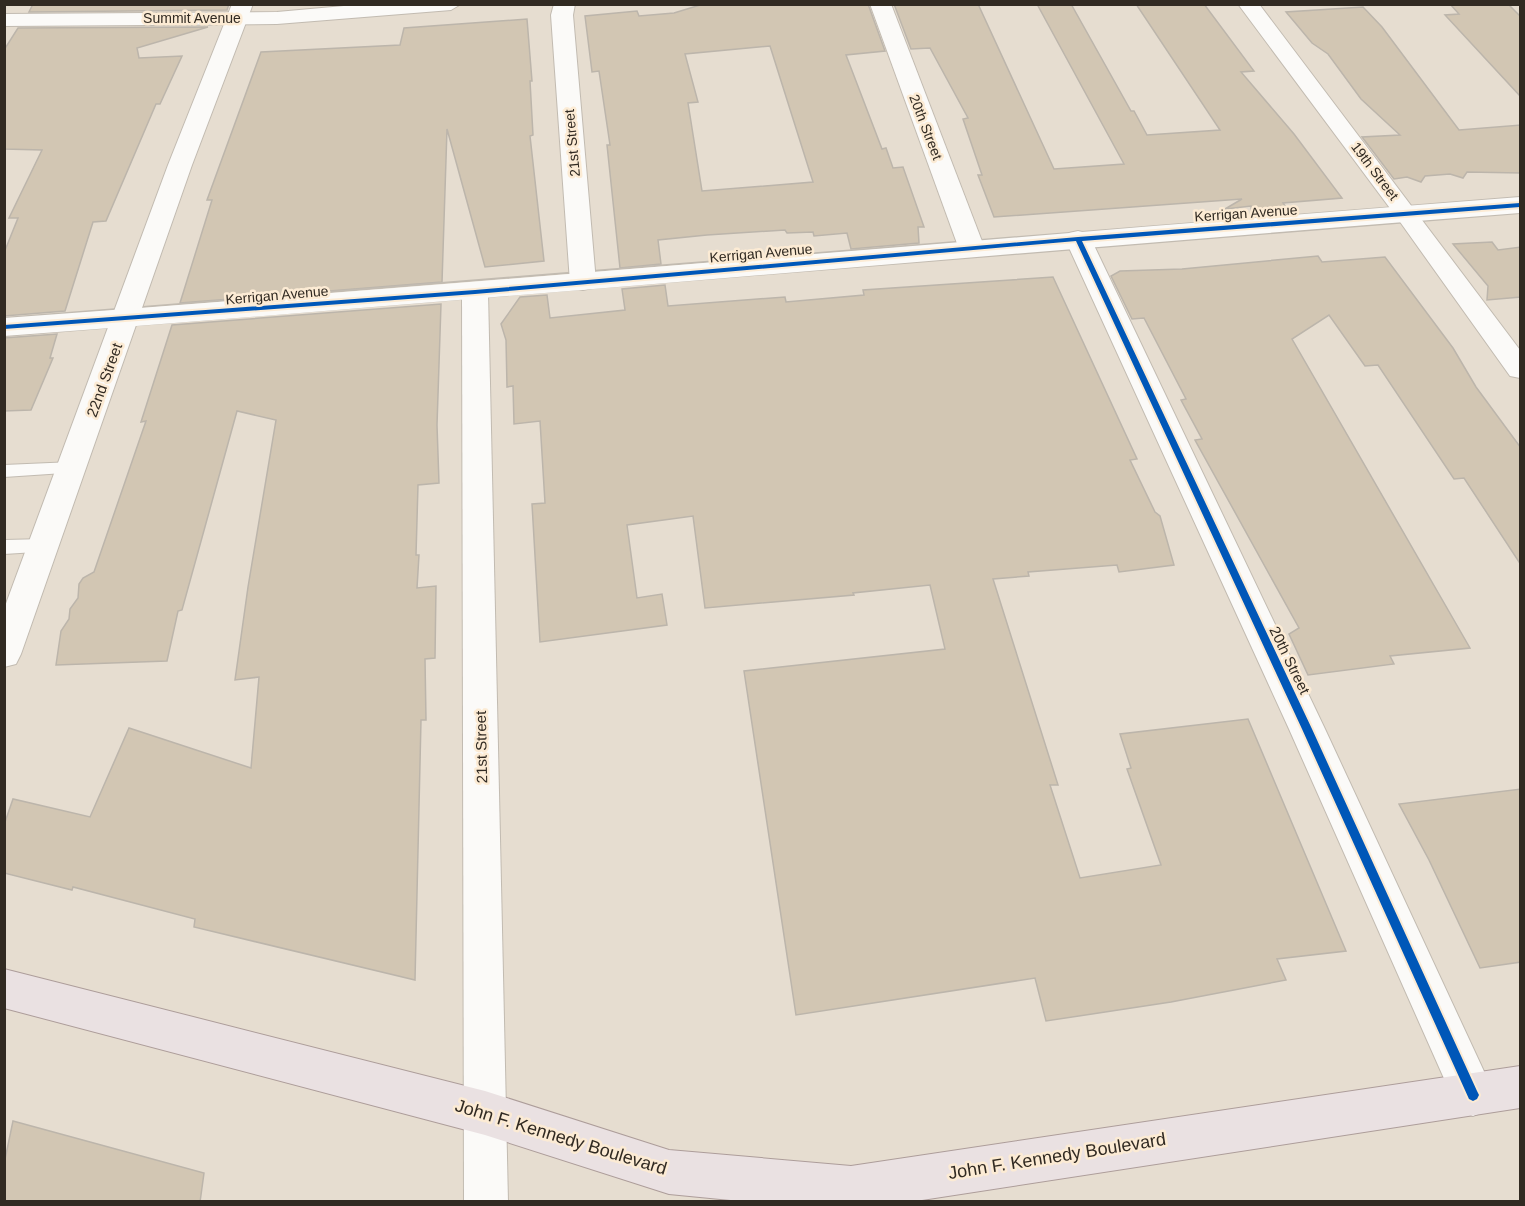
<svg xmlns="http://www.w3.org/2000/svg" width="1525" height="1206" viewBox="0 0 1525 1206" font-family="Arial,sans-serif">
<rect width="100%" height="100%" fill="#e6ddd0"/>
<!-- building -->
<g fill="#d2c6b3" stroke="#bcb5ab" stroke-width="1.5" fill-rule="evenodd">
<path d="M 33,4 L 229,4 L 227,10 L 29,12 Z"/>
<path d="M 868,4 L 885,51 L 846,55 L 882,149 L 886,148 L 893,168 L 903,167 L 924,227 L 918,227 L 919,243 L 851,249 L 847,233 L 814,236 L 813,232 L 787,233 L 785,230 L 707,235 L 658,240 L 661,264 L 620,268 L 607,145 L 610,145 L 599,71 L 592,72 L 585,16 L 637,11 L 639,16 L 674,13 L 700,5 ZM 770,46 L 813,182 L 702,191 L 688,103 L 698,102 L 685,54 Z"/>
<path d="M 894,4 L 978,4 L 1054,169 L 1124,164 L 1037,4 L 1071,4 L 1131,111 L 1134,111 L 1147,135 L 1220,130 L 1136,4 L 1204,4 L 1254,71 L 1241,72 L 1294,134 L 1342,198 L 1283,203 L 1290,213 L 1252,216 L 1251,206 L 1225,209 L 1242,199 L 994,217 L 978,175 L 982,175 L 963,119 L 968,118 L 930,48 L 911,49 Z"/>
<path d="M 1450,4 L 1508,4 L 1521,17 L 1521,97 L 1445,15 L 1459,14 Z"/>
<path d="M 1363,7 L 1382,27 L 1459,130 L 1521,125 L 1521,173 L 1467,172 L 1463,178 L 1450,174 L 1425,176 L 1421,182 L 1407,177 L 1394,179 L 1362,137 L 1400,135 L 1361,99 L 1328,54 L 1312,43 L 1286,12 Z"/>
<path d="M 527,19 L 532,81 L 530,81 L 533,135 L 530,136 L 544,261 L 485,267 L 447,129 L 442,282 L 180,303 L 212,200 L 207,200 L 261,52 L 400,45 L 404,28 Z"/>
<path d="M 208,27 L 137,48 L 139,58 L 182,56 L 160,104 L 156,104 L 106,221 L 93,222 L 65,311 L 4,316 L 4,253 L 18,218 L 9,218 L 42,150 L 4,149 L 4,50 L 18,28 Z"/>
<path d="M 1492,242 L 1498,250 L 1521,247 L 1521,297 L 1487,300 L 1488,286 L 1453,244 Z"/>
<path d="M 1318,256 L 1322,262 L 1385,257 L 1453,348 L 1476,387 L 1521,448 L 1521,565 L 1464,478 L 1454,479 L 1378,365 L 1365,366 L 1329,315 L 1292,339 L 1470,648 L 1390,656 L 1394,664 L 1308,675 L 1289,634 L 1299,628 L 1195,440 L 1202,439 L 1181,400 L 1186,399 L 1144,318 L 1132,319 L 1111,276 L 1120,271 L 1182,269 Z"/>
<path d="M 1053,277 L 1137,459 L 1130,460 L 1155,512 L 1160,516 L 1174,565 L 1119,572 L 1117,565 L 1028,572 L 1029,576 L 993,579 L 1058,785 L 1050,785 L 1080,878 L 1161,865 L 1127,769 L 1131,768 L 1120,734 L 1248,719 L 1346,951 L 1277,959 L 1286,980 L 1171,1002 L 1046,1021 L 1035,978 L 796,1015 L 744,671 L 945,649 L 930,585 L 853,593 L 854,595 L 705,608 L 693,516 L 627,525 L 637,598 L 662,594 L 667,625 L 540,642 L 532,504 L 545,503 L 540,421 L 514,424 L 513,386 L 507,387 L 506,340 L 501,324 L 520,297 L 547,295 L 550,318 L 625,310 L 622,289 L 665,285 L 668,306 L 785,297 L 786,302 L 864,295 L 863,290 Z"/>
<path d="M 441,304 L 437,425 L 439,483 L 418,485 L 416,555 L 419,555 L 417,588 L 436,586 L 435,658 L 425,659 L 426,720 L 421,720 L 415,980 L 194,927 L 195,919 L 73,887 L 72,890 L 4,873 L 4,825 L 13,799 L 90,817 L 129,728 L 251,768 L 259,677 L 235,680 L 248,587 L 276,420 L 237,411 L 182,610 L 178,611 L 167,661 L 56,665 L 61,631 L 69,619 L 70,609 L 78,598 L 79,584 L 83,578 L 94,572 L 146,421 L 141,422 L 172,325 Z"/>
<path d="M 57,334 L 50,358 L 53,358 L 31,410 L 4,411 L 4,338 Z"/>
<path d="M 1521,789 L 1521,962 L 1480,968 L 1429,860 L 1399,804 Z"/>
<path d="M 13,1121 L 204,1173 L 200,1202 L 4,1202 L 4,1164 Z"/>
</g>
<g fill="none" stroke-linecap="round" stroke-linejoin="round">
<!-- service casing -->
<g stroke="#c2bbb1" stroke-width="2">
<g id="service">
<path d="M 73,462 L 79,464 L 81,468 L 79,472 L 4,477 L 4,465 Z"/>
<path d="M 46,539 L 52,541 L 55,546 L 52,551 L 4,554 L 4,540 Z"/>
</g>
</g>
<!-- minor casing -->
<g stroke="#c2bbb1" stroke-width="2">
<g id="minor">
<path d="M 232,4 L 253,4 L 192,165 L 21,654 L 16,664 L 4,667 L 4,609 L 168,165 Z"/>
<path d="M 554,4 L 575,4 L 573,15 L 596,282 L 592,288 L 583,290 L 574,288 L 570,282 L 551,15 Z"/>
<path d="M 870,4 L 891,4 L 985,249 L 981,255 L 972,257 L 963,255 L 959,249 Z"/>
<path d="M 1238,4 L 1259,4 L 1520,350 L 1520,378 L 1510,376 L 1398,219 Z"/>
<path d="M 1078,231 L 1087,233 L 1091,239 L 1325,729 L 1488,1080 L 1494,1095 L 1488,1110 L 1473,1116 L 1458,1110 L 1289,729 L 1065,239 L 1069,233 Z"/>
<path d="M 475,284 L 484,286 L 488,292 L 508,1202 L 464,1202 L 462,292 L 466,286 Z"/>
</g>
</g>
<!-- tertiary casing -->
<g stroke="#c2bbb1" stroke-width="2">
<g id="tertiary">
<path d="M 366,4 L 461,4 L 451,10 L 277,24 L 4,26 L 4,14 L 277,12 Z"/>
<path d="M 1520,197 L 1520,213 C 1015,252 510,298 4,336 L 4,318 C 510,281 1015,236 1520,197 Z"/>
</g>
</g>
<!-- primary casing -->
<g stroke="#ad9d9a" stroke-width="2">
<path id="primary" d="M 4,969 L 485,1091 L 669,1150 L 851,1166 L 1520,1066 L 1520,1108 L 909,1202 L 751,1202 L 669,1194 L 485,1135 L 4,1008 Z"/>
</g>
<!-- service -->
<use href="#service" fill="#fbfaf8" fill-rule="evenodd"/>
<!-- minor -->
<use href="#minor" fill="#fbfaf8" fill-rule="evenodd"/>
<!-- tertiary -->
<use href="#tertiary" fill="#fbfaf8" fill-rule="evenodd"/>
<!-- primary -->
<use href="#primary" fill="#eae1e2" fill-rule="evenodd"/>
<!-- cycleway casing -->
<g stroke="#fcebd4" stroke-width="4">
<path id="cycleway" d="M 1520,203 L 1520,207 L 1082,241 L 1312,729 L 1477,1091 L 1479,1095 L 1477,1099 L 1473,1101 L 1469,1099 L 1302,729 L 1076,241 L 475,294 L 4,329 L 4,325 L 475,290 L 1078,237 Z"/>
</g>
<!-- cycleway -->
<use href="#cycleway" fill="#0057b8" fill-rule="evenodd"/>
</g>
<g text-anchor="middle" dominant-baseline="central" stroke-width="5" stroke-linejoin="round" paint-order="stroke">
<!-- far-street labels -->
<g font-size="14" fill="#312a22" stroke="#fcebd4">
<text x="192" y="18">Summit Avenue</text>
<text transform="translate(926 127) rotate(69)">20th Street</text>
<text transform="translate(572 143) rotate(-95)">21st Street</text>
<text transform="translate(1375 171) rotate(53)">19th Street</text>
<text transform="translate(1246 213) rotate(-4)">Kerrigan Avenue</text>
<text transform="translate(761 253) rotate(-5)">Kerrigan Avenue</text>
<text transform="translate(277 295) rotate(-5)">Kerrigan Avenue</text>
</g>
<!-- street labels -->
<g font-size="15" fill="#312a22" stroke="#fcebd4">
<text transform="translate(104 380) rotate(-70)">22nd Street</text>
<text transform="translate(1290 660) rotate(64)">20th Street</text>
<text transform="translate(481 747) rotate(-91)">21st Street</text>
</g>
<!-- near-street labels -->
<g font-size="18" fill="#312a22" stroke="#fcebd4">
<text transform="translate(561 1137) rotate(17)">John F. Kennedy Boulevard</text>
<text transform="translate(1057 1156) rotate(-9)">John F. Kennedy Boulevard</text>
</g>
</g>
<!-- border -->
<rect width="1525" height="1206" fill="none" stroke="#312a22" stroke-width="12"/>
</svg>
